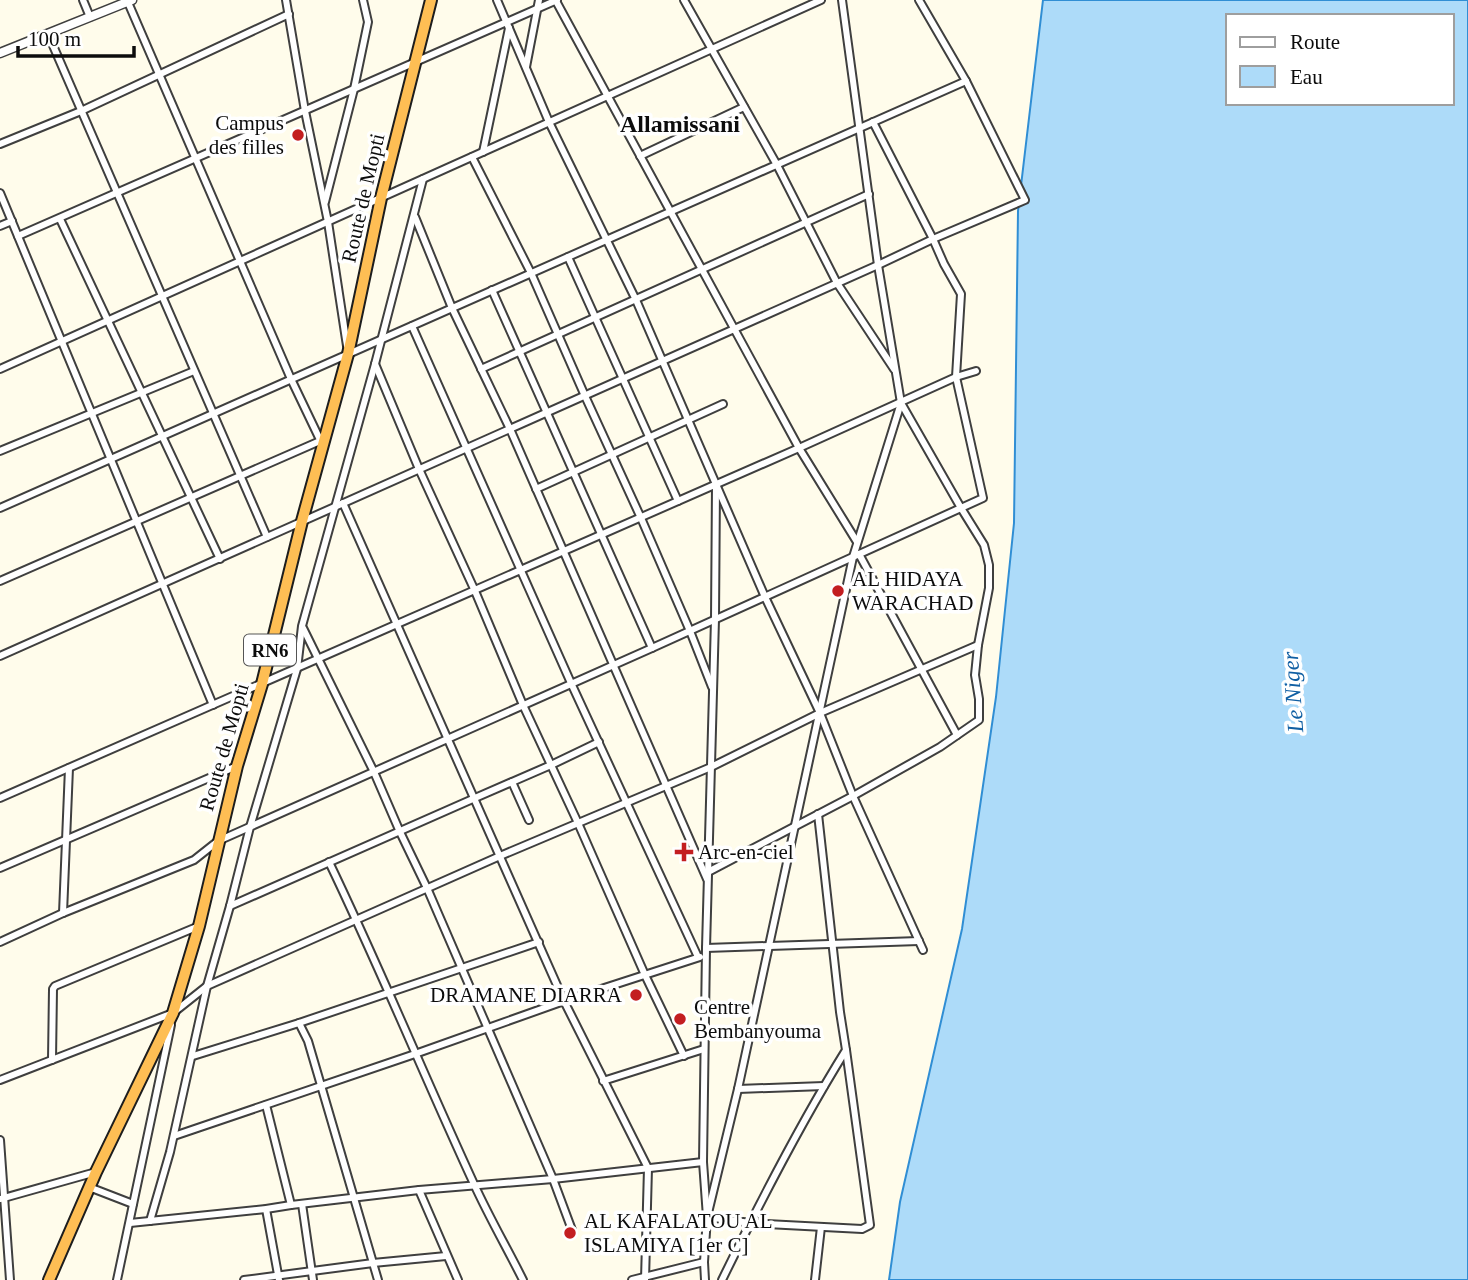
<svg xmlns="http://www.w3.org/2000/svg" width="1468" height="1280" viewBox="0 0 1468 1280" font-family="'Times New Roman',serif">
<rect width="100%" height="100%" fill="#fffceb"/>
<!-- water -->
<path fill="#addbf9" stroke="#308ed4" stroke-width="2" fill-rule="evenodd" d="M 1043,0 L 1468,0 L 1468,1280 L 889,1280 L 900,1202 L 962,929 L 996,697 L 1014,523 L 1018,211 ZM 1228,16 L 1452,16 L 1452,103 L 1228,103 Z"/>
<g fill="none" stroke-linecap="round" stroke-linejoin="round">
<!-- minor casing -->
<g stroke="#3f3f3f" stroke-width="10">
<g id="minor">
<path d="M 83,0 L 90,17"/>
<path d="M 127,0 L 291,379 L 323,446"/>
<path d="M 286,0 L 305,111 L 328,222 L 347,346"/>
<path d="M 497,0 L 549,122 L 636,300 L 765,597 L 820,713 L 853,796 L 923,950"/>
<path d="M 684,0 L 777,165 L 837,283 L 894,369"/>
<path d="M 556,1 L 799,448 L 857,542"/>
<path d="M 48,34 L 267,537"/>
<path d="M 526,67 L 539,0"/>
<path d="M 0,144 L 81,111 L 289,14"/>
<path d="M 483,152 L 509,28"/>
<path d="M 640,156 L 744,107"/>
<path d="M 472,157 L 531,273 L 585,396 L 641,518 L 690,631 L 712,687"/>
<path d="M 0,193 L 213,705"/>
<path d="M 325,202 L 354,89 L 368,22 L 363,0"/>
<path d="M 415,217 L 452,308 L 510,429 L 707,879"/>
<path d="M 60,219 L 220,559"/>
<path d="M 0,226 L 12,221"/>
<path d="M 18,236 L 557,0"/>
<path d="M 568,257 L 678,501"/>
<path d="M 492,290 L 652,648"/>
<path d="M 412,326 L 571,683 L 698,957"/>
<path d="M 375,364 L 419,469 L 475,591 L 523,705 L 578,823 L 645,975 L 684,1056"/>
<path d="M 0,369 L 821,0"/>
<path d="M 481,369 L 869,194"/>
<path d="M 0,451 L 194,371"/>
<path d="M 716,485 L 715,619 L 706,948 L 703,1162 L 707,1217 L 750,1223 L 862,1229 L 870,1225 L 846,1050"/>
<path d="M 536,489 L 723,404"/>
<path d="M 343,503 L 564,1001 L 648,1168 L 645,1280"/>
<path d="M 0,508 L 966,81"/>
<path d="M 859,554 L 957,735"/>
<path d="M 0,581 L 320,441"/>
<path d="M 303,628 L 374,772 L 400,832 L 427,888 L 553,1179 L 572,1230"/>
<path d="M 0,656 L 878,265 L 933,239 L 1025,200 L 966,81 L 919,0"/>
<path d="M 512,782 L 529,820"/>
<path d="M 0,798 L 799,448 L 956,377 L 976,371"/>
<path d="M 329,862 C 380,968 425,1078 474,1184 C 489,1217 507,1248 523,1280"/>
<path d="M 0,868 L 237,766"/>
<path d="M 708,872 L 853,796 L 940,747 L 979,720 L 979,699 L 975,675 L 978,645 L 989,588 L 989,565 L 984,545 L 961,508 L 901,403"/>
<path d="M 230,906 L 475,798 L 551,765 L 599,742"/>
<path d="M 63,913 L 69,768"/>
<path d="M 0,942 L 63,913 L 194,860 L 218,841 L 652,648 L 983,498 L 956,377 L 961,294 L 944,264 L 933,239 L 873,122"/>
<path d="M 706,948 L 919,941"/>
<path d="M 299,1023 L 308,1041 L 378,1280"/>
<path d="M 193,1056 L 299,1023 L 539,942"/>
<path d="M 52,1060 L 53,989 L 55,986 L 199,926"/>
<path d="M 0,1080 L 173,1013 L 207,986 L 500,856 L 711,767 L 820,713 L 978,645"/>
<path d="M 603,1081 L 704,1049"/>
<path d="M 738,1089 L 824,1086"/>
<path d="M 266,1105 L 291,1205"/>
<path d="M 174,1136 L 415,1054 L 564,1001 L 700,957"/>
<path d="M 0,1140 L 10,1280"/>
<path d="M 89,1187 L 133,1204"/>
<path d="M 419,1190 L 458,1280"/>
<path d="M 0,1199 L 96,1172"/>
<path d="M 302,1204 L 313,1280"/>
<path d="M 266,1209 L 279,1280"/>
<path d="M 150,1221 L 170,1152 L 207,986 L 230,906 L 250,827 L 297,669 L 302,626 L 375,364 L 423,179"/>
<path d="M 130,1223 L 266,1209 L 291,1205 L 419,1190 L 553,1179 L 703,1162"/>
<path d="M 117,1280 L 171,1025"/>
<path d="M 244,1280 L 373,1263 L 446,1256"/>
<path d="M 632,1280 L 704,1262"/>
<path d="M 705,1280 L 704,1262 L 707,1217 L 738,1089 L 853,557 L 901,403 L 878,265 L 842,0"/>
<path d="M 722,1280 C 760,1202 800,1124 846,1050 L 840,1012 L 818,814"/>
<path d="M 815,1280 L 821,1227"/>
</g>
</g>
<!-- tertiary casing -->
<g stroke="#3f3f3f" stroke-width="11">
<path id="tertiary" d="M 0,53 L 132,0"/>
</g>
<!-- trunk casing -->
<g stroke="#1d1d1d" stroke-width="14">
<path id="trunk" d="M 49,1280 L 96,1172 L 173,1013 L 199,926 L 237,766 L 262,684 L 302,521 L 348,354 L 381,198 L 431,0"/>
</g>
<!-- minor -->
<use href="#minor" stroke="#fff" stroke-width="6"/>
<!-- tertiary -->
<use href="#tertiary" stroke="#fff" stroke-width="8"/>
<!-- trunk -->
<use href="#trunk" stroke="#febe54" stroke-width="10"/>
</g>
<!-- markers -->
<g fill="#c31e21" stroke="#fff" stroke-width="2.5">
<circle cx="298" cy="135" r="7"/>
<circle cx="838" cy="591" r="7"/>
<path d="M680.5 841.5h7v7h7v7h-7v7h-7v-7h-7v-7h7z"/>
<circle cx="636" cy="995" r="7"/>
<circle cx="680" cy="1019" r="7"/>
<circle cx="570" cy="1233" r="7"/>
</g>
<g text-anchor="middle" dominant-baseline="central" stroke-width="7" stroke-linejoin="round" paint-order="stroke">
<!-- shield labels -->
<rect fill="#fff" stroke="#555" stroke-width="2" x="244" y="634.5" width="52" height="31" rx="5"/>
<g font-size="19" font-weight="bold" fill="#0c0c0c">
<text x="270" y="650">RN6</text>
</g>
<!-- poi labels -->
<g font-size="21" fill="#0c0c0c" stroke="#fff" text-anchor="start">
<text x="284" y="123" text-anchor="end">Campus<tspan x="284" dy="24">des filles</tspan></text>
<text x="852" y="579">AL HIDAYA<tspan x="852" dy="24">WARACHAD</tspan></text>
<text x="698" y="852">Arc-en-ciel</text>
<text x="622" y="995" text-anchor="end">DRAMANE DIARRA</text>
<text x="694" y="1007">Centre<tspan x="694" dy="24">Bembanyouma</tspan></text>
<text x="584" y="1221">AL KAFALATOU AL<tspan x="584" dy="24">ISLAMIYA [1er C]</tspan></text>
</g>
<!-- street labels -->
<g font-size="21" fill="#0c0c0c" stroke="#fff">
<text transform="translate(363 198) rotate(-77)">Route de Mopti</text>
<text transform="translate(224 747) rotate(-74)">Route de Mopti</text>
</g>
<!-- water labels -->
<g font-size="23" font-style="italic" fill="#105fa3" stroke="#fff">
<text transform="translate(1293 692) rotate(-94)">Le Niger</text>
</g>
<!-- quarter labels -->
<g font-size="24" font-weight="bold" fill="#0c0c0c" stroke="#fff">
<text x="680" y="124">Allamissani</text>
</g>
</g>
<!-- legend -->
<rect x="1226" y="14" width="228" height="91" fill="#ffffff" stroke="#9e9e9e" stroke-width="2"/>
<rect x="1240" y="37" width="35" height="10" fill="#ffffff" stroke="#9e9e9e" stroke-width="2"/>
<text x="1290" y="49" font-size="21" fill="#0c0c0c">Route</text>
<rect x="1240" y="66" width="35" height="21" fill="#addbf9" stroke="#9e9e9e" stroke-width="2"/>
<text x="1290" y="84" font-size="21" fill="#0c0c0c">Eau</text>
<!-- scale -->
<path d="M18 46v10h116v-10" fill="none" stroke="#0c0c0c" stroke-width="3.5"/>
<text x="28" y="46" font-size="21" fill="#0c0c0c" stroke="#ffffff" stroke-width="5" paint-order="stroke">100 m</text>
</svg>
